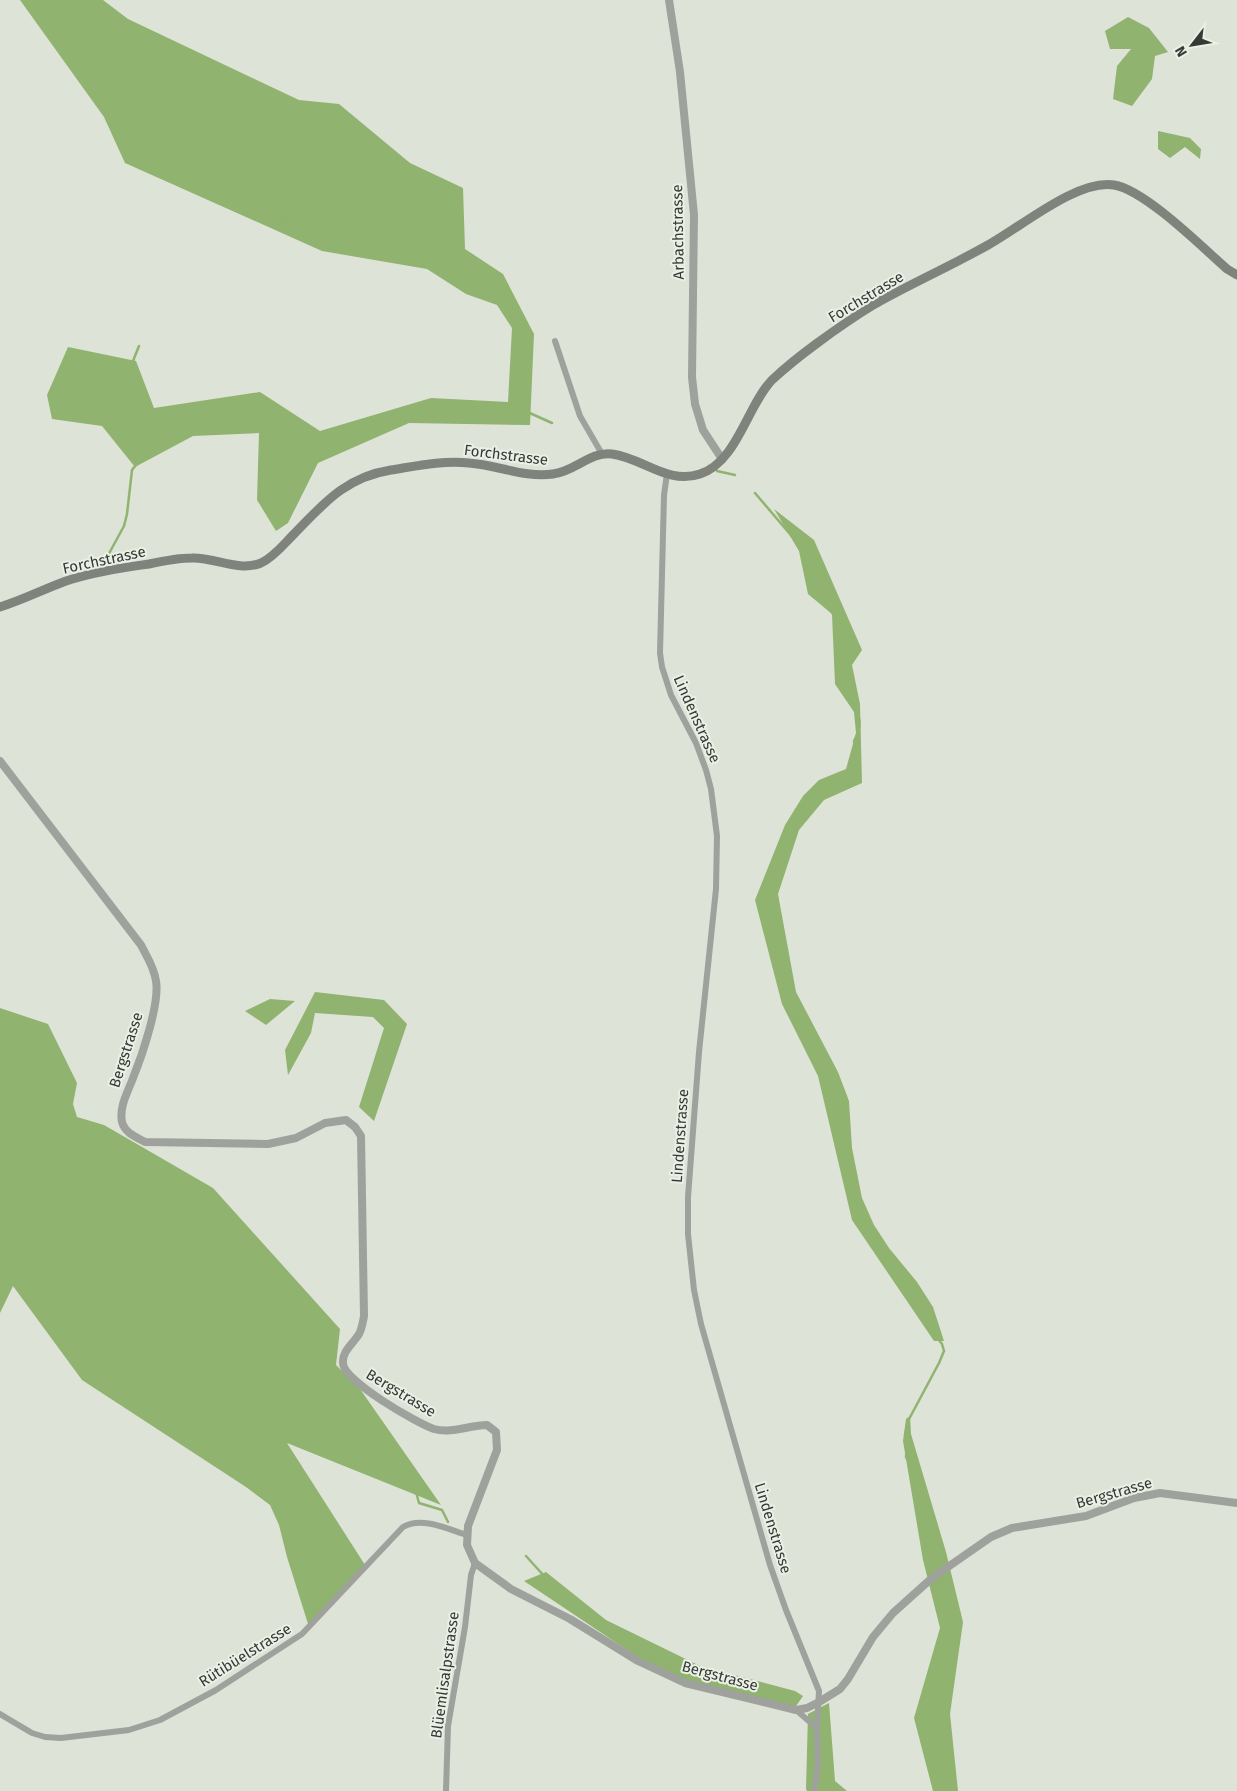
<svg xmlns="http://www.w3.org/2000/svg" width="1237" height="1791" viewBox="0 0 1237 1791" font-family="'Fira Sans',sans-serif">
<rect width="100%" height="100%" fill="#dde3d7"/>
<!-- forest -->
<g fill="#90b36f">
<path d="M 20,0 L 103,0 L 128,19 L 299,100 L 339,104 L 410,163 L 463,188 L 465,249 L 503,274 L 534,334 L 530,425 L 409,423 L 318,463 L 288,523 L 276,531 L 257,500 L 259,433 L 193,436 L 135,467 L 102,426 L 52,419 L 47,395 L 68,347 L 136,361 L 154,408 L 260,392 L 320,431 L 431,398 L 508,402 L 512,328 L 497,305 L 466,294 L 427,269 L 322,251 L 125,163 L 104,117 Z"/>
<path d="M 1128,17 L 1149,28 L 1168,52 L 1155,56 L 1152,79 L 1132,106 L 1113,99 L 1117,66 L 1131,49 L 1110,49 L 1105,31 Z"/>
<path d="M 1158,131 L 1190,138 L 1201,149 L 1200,159 L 1185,147 L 1170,158 L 1158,149 Z"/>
<path d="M 774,509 L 814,540 L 862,650 L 852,665 L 860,704 L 862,783 L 824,800 L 799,830 L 778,894 L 796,992 L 838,1072 L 849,1101 L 852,1148 L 862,1198 L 874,1225 L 889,1248 L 917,1282 L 933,1307 L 944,1341 L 934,1341 L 852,1220 L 818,1076 L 782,1004 L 755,900 L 785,825 L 803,796 L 819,780 L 846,769 L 856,733 L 854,712 L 835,684 L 832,614 L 808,594 L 799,551 Z"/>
<path d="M 315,992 L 384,1000 L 407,1024 L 374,1121 L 359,1107 L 384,1028 L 373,1017 L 315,1013 L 311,1033 L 288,1075 L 285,1050 Z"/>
<path d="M 270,999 L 295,1001 L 266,1025 L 245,1011 Z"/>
<path d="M 0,1008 L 48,1024 L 77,1083 L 73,1104 L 77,1117 L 104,1125 L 213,1188 L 340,1329 L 336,1365 L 360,1389 L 441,1505 L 287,1443 L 365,1565 L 309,1627 L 287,1557 L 279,1525 L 270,1505 L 246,1487 L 82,1380 L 13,1286 L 0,1313 Z"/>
<path d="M 910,1416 L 911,1434 L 946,1552 L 963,1622 L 950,1714 L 958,1791 L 933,1791 L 914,1718 L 940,1628 L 923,1560 L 903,1441 L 906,1419 Z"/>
<path d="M 546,1572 L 606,1620 L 700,1666 L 795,1691 L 803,1696 L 794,1709 L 709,1690 L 648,1664 L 524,1581 Z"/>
<path d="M 829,1703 L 835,1781 L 847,1791 L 807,1791 L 806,1789 L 808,1714 Z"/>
</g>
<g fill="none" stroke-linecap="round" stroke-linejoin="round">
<!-- stream -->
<g stroke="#91b370" stroke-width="2.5">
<path d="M 45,0 L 60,9 L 67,22 L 85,35 L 94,64 L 112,66 L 118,81 L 133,87 L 124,111 L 136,151 L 151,167 L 172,165 L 214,196 L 235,193 L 246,202 L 278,210 L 290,230 L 304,226 L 319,239 L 346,242 L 355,252 L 370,256 L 383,251 L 394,257 L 421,264 L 430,264 L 446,257"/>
<path d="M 453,266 L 455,276 L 472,276 L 485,289 L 499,296 L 525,328"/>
<path d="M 78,378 L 97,391"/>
<path d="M 54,398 L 65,405 L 80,404 L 97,391 L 107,392 L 116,402 L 129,409 L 138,422 L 155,430 L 193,422 L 204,424 L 256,407 L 298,427 L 314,449 L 341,449 L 376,430 L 423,410 L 432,417 L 449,406 L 466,417 L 486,412 L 523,410 L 552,423"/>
<path d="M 127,407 L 128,384 L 133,361 L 139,346"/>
<path d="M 523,410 L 521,383 L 528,340"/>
<path d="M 717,471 L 735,475"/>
<path d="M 755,493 L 812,560"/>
<path d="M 280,519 L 276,506 L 271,498 L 278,482 L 288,479 L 299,462 L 314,449"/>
<path d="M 106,559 L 124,526 L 127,514 L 132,470 L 149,448 L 158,430"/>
<path d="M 814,580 L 835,618 L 842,624 L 842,636 L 846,643 C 842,657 840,672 843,686 C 847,710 870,712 854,741 C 857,757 854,768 844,780 L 828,782 L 820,785 L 817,797 L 807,799 L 798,815 L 799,823 L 796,824 L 794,835 L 787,838 L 773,876 L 773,887 L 763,892 L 763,909 L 770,920 L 771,941 L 777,948 L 774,967 C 779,973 784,989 786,997 C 789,1012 786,1015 801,1023 L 812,1050 L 825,1061 L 832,1083 L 839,1090 L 835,1104 L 841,1106 C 836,1117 837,1123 846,1132 L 852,1191 L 859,1216 C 876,1225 869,1235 876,1249 C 884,1264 890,1257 897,1264 C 903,1269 902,1279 905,1286 L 911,1286 L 925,1309 L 935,1335 L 942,1344 L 944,1351 L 939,1363 L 908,1421 L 905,1435 L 907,1444 L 906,1457 L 913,1469 L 916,1480 L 915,1488 L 925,1507 L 923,1523 L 934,1543 L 932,1554 L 928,1556 C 931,1567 940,1573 942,1584 C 943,1589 941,1595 942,1600 C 945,1624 958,1636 944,1660 L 948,1672 C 945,1675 942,1678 941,1682 C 936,1694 939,1708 934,1720 C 930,1730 925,1729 925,1741 L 936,1739 L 945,1752 C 940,1763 942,1771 951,1780 L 950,1791"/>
<path d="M 0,1112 L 10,1135 L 57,1177 L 90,1228 L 118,1246 L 131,1283 L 163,1296 L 178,1311 L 205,1322 L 214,1356 L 226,1382 L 250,1383 L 264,1408 L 299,1419 L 307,1431 L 320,1435 L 329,1429 L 337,1435 L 339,1445 L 360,1460 L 382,1459 L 397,1471 L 399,1480 L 415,1488 L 419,1503 L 442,1510 L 448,1522"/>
<path d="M 0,1138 L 10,1135"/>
<path d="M 23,1262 L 47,1255 L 59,1241 L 77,1240 L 90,1228"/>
<path d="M 0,1277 L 15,1266"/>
<path d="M 526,1556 L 545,1577 L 556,1596 L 612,1635 L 666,1669 L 727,1687 L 793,1704"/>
<path d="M 819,1791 L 826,1761 L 822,1726"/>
</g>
<!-- minor -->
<g stroke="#9fa19d" stroke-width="6">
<path d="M 555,341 L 580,416 L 602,454"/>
<path d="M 667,474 L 664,495 L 660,653 L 662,667 L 671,695 L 696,743 L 706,770 L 711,789 L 717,836 L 716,889 L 699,1052 L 688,1197 L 688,1234 L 694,1290 L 701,1324 L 770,1565 L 786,1610 L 819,1691 L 817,1728 L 818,1765 L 814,1791"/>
<path d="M 796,1710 L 817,1728"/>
<path d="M 0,1714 L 32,1733 L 45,1737 L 61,1738 L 129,1730 L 160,1720 L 216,1690 L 302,1634 L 403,1527 C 421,1516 448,1529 467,1535"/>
<path d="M 446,1791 L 448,1726 L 465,1627 L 471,1575 L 475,1563"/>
</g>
<!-- tertiary -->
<g stroke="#9fa19d" stroke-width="8">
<path d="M 669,0 L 680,72 L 694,215 L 692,377 L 695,404 L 703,430 L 722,459"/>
<path d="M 0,761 L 141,945 C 147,957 154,967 156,981 C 160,1003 142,1056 133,1078 C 128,1092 119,1106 122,1122 C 125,1133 136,1137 145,1142 L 268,1144 L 296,1138 L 325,1123 L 346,1120 L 355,1127 L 361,1136 L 364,1316 C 363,1321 362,1329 359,1334 C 353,1344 342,1351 343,1363 C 343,1381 417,1423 434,1429 C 451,1434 470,1425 487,1425 L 496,1432 L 497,1450 L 468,1526 L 467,1545 L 475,1563 L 511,1589 L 570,1619 L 638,1661 L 685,1683 L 796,1710 L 807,1708 L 819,1702 L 840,1689 L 848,1679 L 873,1637 L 893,1613 L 932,1578 L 991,1537 L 1012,1528 L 1086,1516 L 1134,1498 L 1160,1493 L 1237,1503"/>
</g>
<!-- secondary -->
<path stroke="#7f837c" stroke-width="9" d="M 0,607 C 23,600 44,589 66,581 C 93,572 122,568 149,564 C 163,561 178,558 192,558 C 214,557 239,572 261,563 C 274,557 284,544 293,535 C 324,503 346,477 391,470 C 416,466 443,460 469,463 C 497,465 525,478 553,474 C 574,472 591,451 612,454 C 643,458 668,485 700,474 C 737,462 747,406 772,380 C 786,367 801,355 816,344 C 835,330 855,316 875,304 C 912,283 951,266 988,245 C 1021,227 1077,179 1114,185 C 1145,190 1202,247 1227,269 L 1237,275"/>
</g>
<g text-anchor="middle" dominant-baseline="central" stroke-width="4" stroke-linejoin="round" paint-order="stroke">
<!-- street labels -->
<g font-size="15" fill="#363934" stroke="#eaf0e5">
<text transform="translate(678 232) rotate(-91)">Arbachstrasse</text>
<text transform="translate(866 297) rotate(-31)">Forchstrasse</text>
<text transform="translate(506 455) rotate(7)">Forchstrasse</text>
<text transform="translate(104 560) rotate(-12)">Forchstrasse</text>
<text transform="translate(697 719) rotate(66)">Lindenstrasse</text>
<text transform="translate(126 1050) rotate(-72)">Bergstrasse</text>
<text transform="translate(680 1136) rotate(-86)">Lindenstrasse</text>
<text transform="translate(401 1393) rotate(31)">Bergstrasse</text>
<text transform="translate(1114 1493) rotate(-16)">Bergstrasse</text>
<text transform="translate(773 1528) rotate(73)">Lindenstrasse</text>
<text transform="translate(245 1655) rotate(-32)">Rütibüelstrasse</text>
<text transform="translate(445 1675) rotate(-82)">Blüemlisalpstrasse</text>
<text transform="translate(720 1676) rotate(15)">Bergstrasse</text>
</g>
</g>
<!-- north arrow -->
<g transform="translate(1192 45) rotate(239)" stroke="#eaf0e5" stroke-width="4" paint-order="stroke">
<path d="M0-4L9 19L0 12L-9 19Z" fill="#363934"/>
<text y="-8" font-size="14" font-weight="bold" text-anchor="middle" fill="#363934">N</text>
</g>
</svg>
